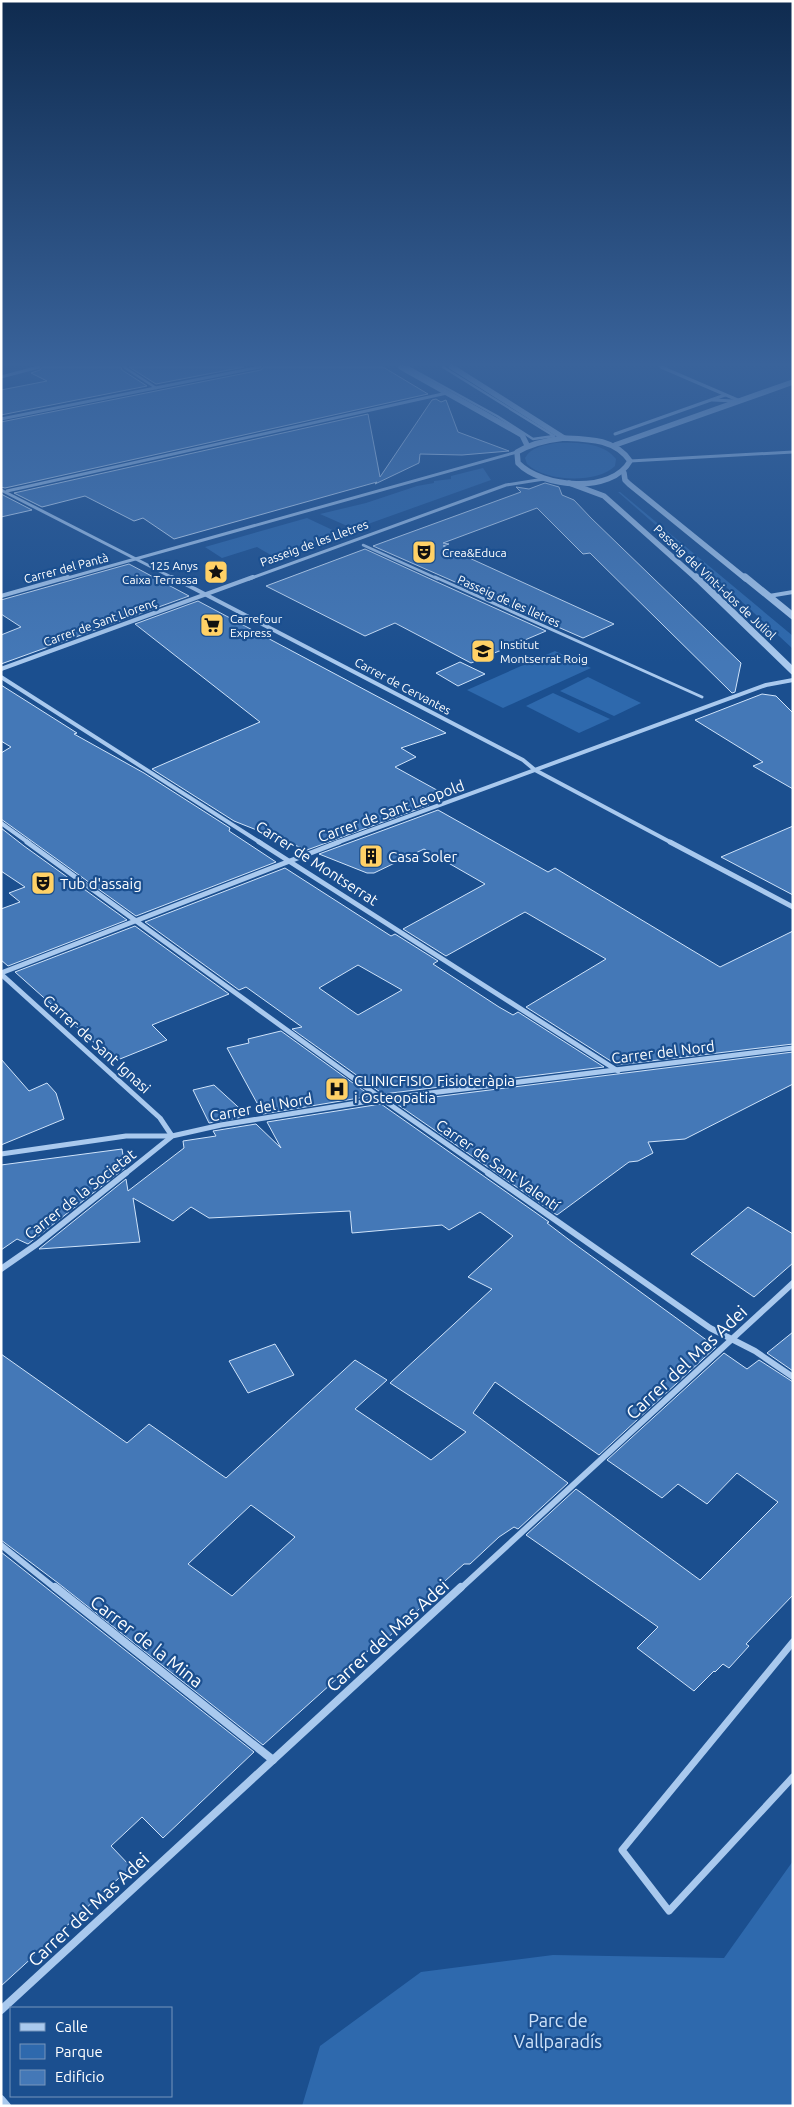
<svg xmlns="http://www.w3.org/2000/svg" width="794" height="2107" viewBox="0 0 794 2107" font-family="Ubuntu,sans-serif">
<rect width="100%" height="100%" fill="#1b4f8f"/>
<!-- green -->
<g fill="#2e69ad">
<path d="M 556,443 C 574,442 604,442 616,459 L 615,466 C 597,484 545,482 527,464 L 525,458 C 531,447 544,445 556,443 Z"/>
<path d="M 483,468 L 491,480 L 354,529 L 320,514 L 366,503 L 417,486 L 434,483 L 434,481 L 451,479 L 451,476 Z"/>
<path d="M 618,492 L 620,492 L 793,636 L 793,649 L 713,575 Z"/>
<path d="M 307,518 L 341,534 L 276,558 L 257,547 L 222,558 L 205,547 Z"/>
<path d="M 555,651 L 591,668 L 503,708 L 467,690 Z"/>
<path d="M 588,677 L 641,703 L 614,716 L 560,691 Z"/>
<path d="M 553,693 L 610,719 L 579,733 L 526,706 Z"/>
<path d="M 793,1861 L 793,2106 L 302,2106 L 320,2046 L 421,1972 L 553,1955 L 724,1958 Z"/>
</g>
<!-- building -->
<g fill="#4478b7" stroke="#cfe3fa" fill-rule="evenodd">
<path d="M 42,367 L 121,367 L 122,370 L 147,386 L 1,415 L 1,390 L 47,381 L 31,373 L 40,370 Z"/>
<path d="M 129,367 L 244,367 L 156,384 Z"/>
<path d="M 263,367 L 383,367 L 428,394 L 5,488 L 1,487 L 1,422 L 261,370 Z"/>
<path d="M 436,399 L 441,402 L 446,400 L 458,432 L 509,451 L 462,455 L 420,454 L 419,463 L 375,484 L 377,482 L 174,539 L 143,518 L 134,521 L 85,496 L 42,507 L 14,493 L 368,414 L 380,477 L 432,400 Z"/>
<path d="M 545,483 L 559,487 L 562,495 L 574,500 L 591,518 L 741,663 L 735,692 L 732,693 L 590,553 L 583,554 L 537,508 L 443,543 L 449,544 L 443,546 L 614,624 L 583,638 L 373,546 L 521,492 L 516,487 L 529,489 Z"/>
<path d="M 1,494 L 32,510 L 1,517 Z"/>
<path d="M 365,549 L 437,582 L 546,631 L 471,663 L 395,623 L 365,636 L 266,586 Z"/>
<path d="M 129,564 L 189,596 L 1,664 L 1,635 L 21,627 L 1,614 L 1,600 Z"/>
<path d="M 198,601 L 446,733 L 401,748 L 416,757 L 395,767 L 444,794 L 424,801 L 429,805 L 307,850 L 234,821 L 152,769 L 260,722 L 135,624 Z"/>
<path d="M 460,662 L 485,674 L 458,686 L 436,673 Z"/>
<path d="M 1,685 L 77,733 L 74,734 L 144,773 L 230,828 L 229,831 L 276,862 L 136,916 L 1,819 L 1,753 L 11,747 L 1,741 Z"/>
<path d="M 762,694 L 776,696 L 793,713 L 793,789 L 753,766 L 763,762 L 695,720 Z"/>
<path d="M 438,810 L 548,872 L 555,868 L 720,967 L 793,931 L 793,1044 L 617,1065 L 526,1007 L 606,959 L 525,912 L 446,956 L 403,929 L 485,884 L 424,849 L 374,873 L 367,873 L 319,854 Z"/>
<path d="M 793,826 L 793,895 L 721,857 Z"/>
<path d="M 1,828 L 24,846 L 127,920 L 8,966 L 1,960 L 1,909 L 20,902 L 9,893 L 25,887 L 1,871 Z"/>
<path d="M 285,868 L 391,936 L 395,934 L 438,961 L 433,964 L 499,1007 L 513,1015 L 518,1012 L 604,1067 L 383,1094 L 292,1029 L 302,1027 L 246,987 L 239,990 L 145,922 ZM 358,965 L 402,990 L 358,1015 L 319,988 Z"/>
<path d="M 135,926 L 229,994 L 152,1025 L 167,1040 L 115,1061 L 15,972 Z"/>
<path d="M 281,1031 L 371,1096 L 263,1114 L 227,1048 L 249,1043 L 248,1039 Z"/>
<path d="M 793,1052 L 793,1084 L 685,1139 L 648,1142 L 653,1153 L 638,1161 L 629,1162 L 557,1215 L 394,1102 Z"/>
<path d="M 1,1059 L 29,1091 L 47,1083 L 56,1093 L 64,1119 L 1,1145 Z"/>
<path d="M 214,1085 L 248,1116 L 209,1123 L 193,1090 Z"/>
<path d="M 381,1104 L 549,1222 L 547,1223 L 572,1242 L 716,1347 L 599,1455 L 495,1382 L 473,1413 L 568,1483 L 518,1529 L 514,1527 L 499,1537 L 470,1564 L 464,1564 L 426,1598 L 429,1600 L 372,1652 L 370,1649 L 263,1745 L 58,1583 L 1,1540 L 1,1354 L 127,1443 L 149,1424 L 226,1478 L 355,1360 L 387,1380 L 355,1409 L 431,1460 L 466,1432 L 390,1383 L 492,1289 L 468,1277 L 513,1236 L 480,1212 L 449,1230 L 442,1225 L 352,1233 L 350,1211 L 209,1218 L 191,1207 L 173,1221 L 133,1198 L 140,1242 L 39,1249 L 126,1179 L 128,1191 L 184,1148 L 183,1141 L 216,1136 L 213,1131 L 256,1124 L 281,1148 L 267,1122 ZM 251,1505 L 295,1537 L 232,1596 L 188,1564 Z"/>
<path d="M 122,1149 L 125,1168 L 28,1244 L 17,1239 L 1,1250 L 1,1165 Z"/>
<path d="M 748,1207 L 793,1234 L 793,1263 L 754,1297 L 691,1254 Z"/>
<path d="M 793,1332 L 793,1371 L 767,1353 Z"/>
<path d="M 275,1344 L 294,1375 L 248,1393 L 229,1361 Z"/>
<path d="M 724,1353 L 747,1369 L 759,1360 L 793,1382 L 793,1595 L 746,1644 L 749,1646 L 729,1668 L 723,1664 L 715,1672 L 714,1671 L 694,1691 L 637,1648 L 658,1627 L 526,1535 L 576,1489 L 700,1580 L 778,1502 L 737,1473 L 707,1504 L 678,1484 L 662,1498 L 607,1460 Z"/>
<path d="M 1,1552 L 254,1752 L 163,1838 L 142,1817 L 111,1846 L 131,1867 L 1,1986 Z"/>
</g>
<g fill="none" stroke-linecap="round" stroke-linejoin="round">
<!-- pedestrian-far2 -->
<g stroke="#a9c9ee" stroke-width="2.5">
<path d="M 124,367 L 156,388"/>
<path d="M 408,367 L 497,416 L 533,439 L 554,436 L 443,367"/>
<path d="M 363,545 L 438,579"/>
</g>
<!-- pedestrian-far1 -->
<path stroke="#a9c9ee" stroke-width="3" d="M 435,577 L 702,697"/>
<!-- pedestrian -->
<path stroke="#a9c9ee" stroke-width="7" d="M 793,1642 L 622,1850 L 669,1911 L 793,1777"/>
<!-- minor-far4 -->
<g stroke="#a9c9ee" stroke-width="3">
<path d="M 661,367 L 740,401"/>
<path d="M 1,377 L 39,367"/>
<path d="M 713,400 L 734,401"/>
<path d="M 1,419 L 260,367"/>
<path d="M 615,434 L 725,395"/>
<path d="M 630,461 L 793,452"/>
<path d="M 1,490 L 175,579"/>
<path d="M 7,491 L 447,393"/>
<path d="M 64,579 L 517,452"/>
<path d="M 249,579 L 506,485 L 544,479"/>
</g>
<!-- minor-far3 -->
<g stroke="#a9c9ee" stroke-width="4">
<path d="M 172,577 L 523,760 L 535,770 L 672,843"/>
<path d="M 1,596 L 68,577"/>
<path d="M 769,596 L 793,592"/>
<path d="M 1,669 L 253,577"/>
<path d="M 1,677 L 261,843"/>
<path d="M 1,823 L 29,843"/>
<path d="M 336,843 L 766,685 L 793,680"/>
</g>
<!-- minor-far2 -->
<g stroke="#a9c9ee" stroke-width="5">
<path d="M 27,842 L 382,1099 L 490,1174"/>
<path d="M 259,842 L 618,1071"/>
<path d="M 670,842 L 793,907"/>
<path d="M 1,973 L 339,842"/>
<path d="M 1,974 L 160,1118 L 172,1136"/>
<path d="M 1,1154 L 126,1136 L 172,1136 L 221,1125 L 382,1099 L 793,1048"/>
<path d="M 125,1174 L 171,1137"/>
</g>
<!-- minor-far1 -->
<g stroke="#a9c9ee" stroke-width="6">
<path d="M 488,1173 L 710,1328 L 755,1351 L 793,1377"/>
<path d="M 1,1269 L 37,1244 L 126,1173"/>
<path d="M 1,1545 L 56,1589"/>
<path d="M 460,1589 L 793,1283"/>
</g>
<!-- minor -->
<g stroke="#a9c9ee" stroke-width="8">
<path d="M 55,1587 L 273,1760"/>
<path d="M 1,2010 L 461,1587"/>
<path d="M 1,2099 L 7,2106"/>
</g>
<!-- tertiary-far1 -->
<g stroke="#a9c9ee" stroke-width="5.5">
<path d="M 401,367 L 522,435 L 527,445"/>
<path d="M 452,367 L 564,438"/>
<path d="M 564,438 C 589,439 615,439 630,461 C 612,494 542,488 518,463 L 517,452 C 532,443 547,440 564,438 Z"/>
<path d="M 615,445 L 793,382"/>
<path d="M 624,473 L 625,480 L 629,484 L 746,579"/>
<path d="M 569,483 L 604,496 L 697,579"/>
</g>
<!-- tertiary -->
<g stroke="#a9c9ee" stroke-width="7">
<path d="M 696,577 L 793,671"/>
<path d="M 745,577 L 793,616"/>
</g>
</g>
<!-- sky -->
<linearGradient id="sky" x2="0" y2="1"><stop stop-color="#0f2b4f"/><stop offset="0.55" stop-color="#39639b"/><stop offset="1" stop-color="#39639b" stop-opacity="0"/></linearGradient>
<rect width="794" height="662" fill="url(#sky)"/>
<!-- icons -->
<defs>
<g id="theatre-square" transform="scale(1.25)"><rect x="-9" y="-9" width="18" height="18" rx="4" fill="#ffd166" stroke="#1b4f8f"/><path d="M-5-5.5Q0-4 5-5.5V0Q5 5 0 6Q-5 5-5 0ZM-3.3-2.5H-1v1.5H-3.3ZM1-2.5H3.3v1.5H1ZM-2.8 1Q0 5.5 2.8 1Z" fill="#111"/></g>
<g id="sight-square" transform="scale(1.25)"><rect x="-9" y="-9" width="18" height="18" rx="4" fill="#ffd166" stroke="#1b4f8f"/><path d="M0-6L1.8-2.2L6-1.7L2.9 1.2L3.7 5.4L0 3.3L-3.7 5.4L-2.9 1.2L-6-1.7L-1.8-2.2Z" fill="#111"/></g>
<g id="supermarket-square" transform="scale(1.25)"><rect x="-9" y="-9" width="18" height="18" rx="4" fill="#ffd166" stroke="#1b4f8f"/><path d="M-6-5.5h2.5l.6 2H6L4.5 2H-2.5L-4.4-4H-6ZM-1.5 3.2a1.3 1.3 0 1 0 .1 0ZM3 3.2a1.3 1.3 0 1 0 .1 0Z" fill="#111"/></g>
<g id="school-square" transform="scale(1.25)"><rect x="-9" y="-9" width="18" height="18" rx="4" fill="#ffd166" stroke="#1b4f8f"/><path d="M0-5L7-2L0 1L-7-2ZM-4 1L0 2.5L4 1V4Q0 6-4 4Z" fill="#111"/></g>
<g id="building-square" transform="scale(1.25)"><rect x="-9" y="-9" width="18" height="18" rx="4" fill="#ffd166" stroke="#1b4f8f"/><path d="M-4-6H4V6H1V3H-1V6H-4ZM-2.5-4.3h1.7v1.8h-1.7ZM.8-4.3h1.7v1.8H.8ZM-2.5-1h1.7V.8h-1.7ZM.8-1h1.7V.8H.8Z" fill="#111"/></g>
<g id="hospital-square" transform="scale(1.25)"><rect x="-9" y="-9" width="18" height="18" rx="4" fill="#ffd166" stroke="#1b4f8f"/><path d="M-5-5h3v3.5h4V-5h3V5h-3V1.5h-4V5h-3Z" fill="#111"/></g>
</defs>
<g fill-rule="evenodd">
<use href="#theatre-square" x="424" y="552"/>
<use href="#sight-square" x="216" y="572"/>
<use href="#supermarket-square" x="212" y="625"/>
<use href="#school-square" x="483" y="651"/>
<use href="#building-square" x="371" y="856"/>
<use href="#theatre-square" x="43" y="883"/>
<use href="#hospital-square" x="337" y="1089"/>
</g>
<g text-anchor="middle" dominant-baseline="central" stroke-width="4.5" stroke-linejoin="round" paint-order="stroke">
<!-- far-street labels -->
<g font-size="12" fill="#fff" stroke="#1b4f8f">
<text transform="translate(314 543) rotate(-20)">Passeig de les Lletres</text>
<text transform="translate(66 568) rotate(-15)">Carrer del Pantà</text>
<text transform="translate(715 582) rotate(43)">Passeig del Vint-i-dos de Juliol</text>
<text transform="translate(509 601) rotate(24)">Passeig de les lletres</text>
<text transform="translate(100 622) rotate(-20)">Carrer de Sant Llorenç</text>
<text transform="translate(403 686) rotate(28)">Carrer de Cervantes</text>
</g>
<!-- far-poi labels -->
<g font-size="12" fill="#fff" stroke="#1b4f8f" text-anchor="start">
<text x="442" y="552">Crea&amp;Educa</text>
<text x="198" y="565" text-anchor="end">125 Anys<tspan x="198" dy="14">Caixa Terrassa</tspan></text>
<text x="230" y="618">Carrefour<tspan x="230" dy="14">Express</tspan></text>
<text x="500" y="644">Institut<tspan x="500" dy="14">Montserrat Roig</tspan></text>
</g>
<!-- street labels -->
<g font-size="15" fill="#fff" stroke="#1b4f8f">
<text transform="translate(391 811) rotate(-20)">Carrer de Sant Leopold</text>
<text transform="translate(317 863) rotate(33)">Carrer de Montserrat</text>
<text transform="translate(97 1044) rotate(42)">Carrer de Sant Ignasi</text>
<text transform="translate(663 1052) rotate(-7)">Carrer del Nord</text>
<text transform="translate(261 1107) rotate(-10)">Carrer del Nord</text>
<text transform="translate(498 1165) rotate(35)">Carrer de Sant Valentí</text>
<text transform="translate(80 1194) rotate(-38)">Carrer de la Societat</text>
</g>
<!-- poi labels -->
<g font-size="15" fill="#fff" stroke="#1b4f8f" text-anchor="start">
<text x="388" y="856">Casa Soler</text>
<text x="60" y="883">Tub d'assaig</text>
<text x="354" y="1080">CLINICFISIO Fisioteràpia<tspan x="354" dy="17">i Osteopatia</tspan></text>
</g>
<!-- near-street labels -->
<g font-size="18" fill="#fff" stroke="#1b4f8f">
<text transform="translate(686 1362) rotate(-43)">Carrer del Mas Adei</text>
<text transform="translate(387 1635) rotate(-42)">Carrer del Mas Adei</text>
<text transform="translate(147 1641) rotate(38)">Carrer de la Mina</text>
<text transform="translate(88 1909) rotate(-43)">Carrer del Mas Adei</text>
</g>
<!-- near-park labels -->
<g font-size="18" fill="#cfe3fa" stroke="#1b4f8f">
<text x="558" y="2020">Parc de<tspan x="558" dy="21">Vallparadís</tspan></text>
</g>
</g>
<!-- border -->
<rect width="794" height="2107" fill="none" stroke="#ffffff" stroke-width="5"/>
<!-- legend -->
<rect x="10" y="2007" width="162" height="90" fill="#1b4f8f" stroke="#7695bc"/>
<rect x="20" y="2023" width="25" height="8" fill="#a9c9ee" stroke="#7695bc"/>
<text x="55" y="2032" font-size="15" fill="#ffffff">Calle</text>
<rect x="20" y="2044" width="25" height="15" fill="#2e69ad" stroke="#7695bc"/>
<text x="55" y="2057" font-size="15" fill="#ffffff">Parque</text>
<rect x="20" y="2070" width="25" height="15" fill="#4478b7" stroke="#7695bc"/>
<text x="55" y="2082" font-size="15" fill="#ffffff">Edificio</text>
</svg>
